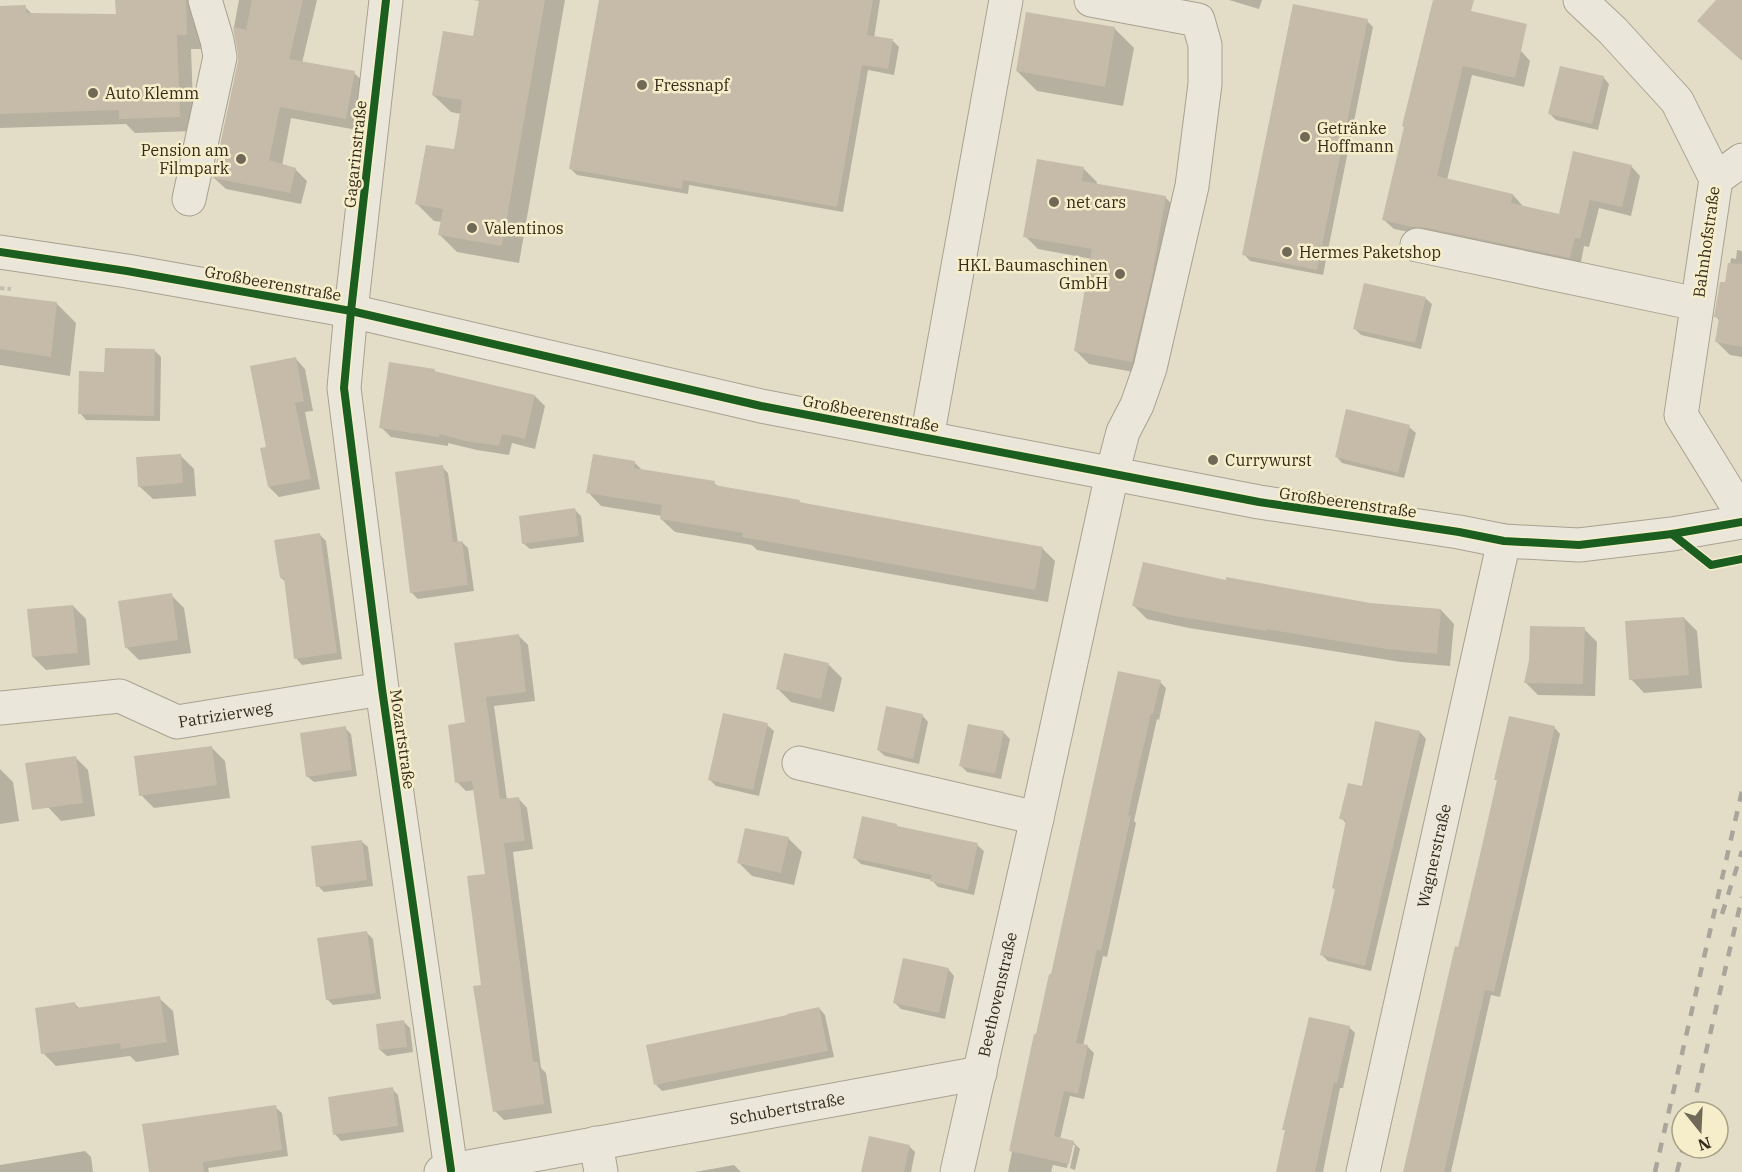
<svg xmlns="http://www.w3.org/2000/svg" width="1742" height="1172" viewBox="0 0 1742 1172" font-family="'IBM Plex Serif',serif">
<rect width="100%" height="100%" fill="#e3ddc7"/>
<!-- shadow -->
<g fill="#0003">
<path d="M 117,0 L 199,0 L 201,49 L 191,49 L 194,131 L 135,133 L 126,124 L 0,128 L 0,8 L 25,7 L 33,15 L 117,16 Z"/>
<path d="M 239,0 L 317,0 L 302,63 L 354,73 L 366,84 L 357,130 L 291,118 L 282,166 L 295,169 L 307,181 L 301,204 L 226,189 L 214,178 L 240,54 L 234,27 Z"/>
<path d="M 473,0 L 565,0 L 519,263 L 457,252 L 440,235 L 442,222 L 434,221 L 416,203 L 455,151 L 461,114 L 451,112 L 433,95 L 474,38 L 480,1 Z"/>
<path d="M 601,0 L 880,0 L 874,38 L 893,41 L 899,47 L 894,75 L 868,70 L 843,212 L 689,185 L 688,194 L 577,175 L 571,169 Z"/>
<path d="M 1229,0 L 1262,0 L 1259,9 Z"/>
<path d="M 1367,21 L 1373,27 L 1323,275 L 1250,261 L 1244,254 Z"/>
<path d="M 1114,28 L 1134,48 L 1123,106 L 1037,91 L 1017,71 Z"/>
<path d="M 1426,32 L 1521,51 L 1530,61 L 1524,87 L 1472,75 L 1447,180 L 1513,195 L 1522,205 L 1522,207 L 1560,216 L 1631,166 L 1640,176 L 1631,216 L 1599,208 L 1589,247 L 1584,246 L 1580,267 L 1394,229 L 1384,220 Z"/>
<path d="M 1603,77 L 1609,84 L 1598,130 L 1556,120 L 1550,114 Z"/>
<path d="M 1084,169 L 1097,182 L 1096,185 L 1165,197 L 1178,210 L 1145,374 L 1089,364 L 1076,351 L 1092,259 L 1038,249 L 1025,236 Z"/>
<path d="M 1737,250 L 1742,251 L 1742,357 L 1730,355 L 1717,342 L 1720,321 L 1716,317 L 1727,284 L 1731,258 L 1736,259 Z"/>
<path d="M 0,296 L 56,303 L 76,323 L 70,376 L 0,365 Z"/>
<path d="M 1425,298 L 1432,304 L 1421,349 L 1361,335 L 1354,328 Z"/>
<path d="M 155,351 L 161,357 L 160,421 L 86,420 L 80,413 L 106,373 Z"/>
<path d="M 295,358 L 305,369 L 313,411 L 305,412 L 320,489 L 279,497 L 269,487 L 268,448 Z"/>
<path d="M 434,370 L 438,374 L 535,396 L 545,406 L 535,449 L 512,443 L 509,455 L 477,450 L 448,443 L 448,446 L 391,437 L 381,427 Z"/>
<path d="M 1409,427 L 1416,433 L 1404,478 L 1342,463 L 1336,456 Z"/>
<path d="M 181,456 L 194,469 L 196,496 L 153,499 L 139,486 Z"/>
<path d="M 635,463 L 643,471 L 714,483 L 719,487 L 799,501 L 802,504 L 1042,548 L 1055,561 L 1048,602 L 757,550 L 752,545 L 675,532 L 661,519 L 662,516 L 601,506 L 588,492 Z"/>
<path d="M 442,467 L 448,473 L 458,543 L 462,542 L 468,548 L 474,591 L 418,599 L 411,592 Z"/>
<path d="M 575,510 L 581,516 L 584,542 L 530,549 L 523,543 Z"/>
<path d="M 320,535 L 326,541 L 342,659 L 302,665 L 296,658 L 286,582 L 281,578 Z"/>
<path d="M 1227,581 L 1370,604 L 1441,610 L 1454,624 L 1450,666 L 1401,662 L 1189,628 L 1147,619 L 1134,606 Z"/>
<path d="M 171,595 L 184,608 L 191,653 L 139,660 L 126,647 Z"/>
<path d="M 73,606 L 86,619 L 90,665 L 46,670 L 33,657 Z"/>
<path d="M 1684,618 L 1697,631 L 1702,688 L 1644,693 L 1631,679 Z"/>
<path d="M 1584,629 L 1597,642 L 1595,696 L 1538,695 L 1526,683 Z"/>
<path d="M 519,636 L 528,645 L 535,701 L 494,706 L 507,800 L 518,798 L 527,808 L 533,849 L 513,852 L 541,1068 L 546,1073 L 552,1113 L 504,1120 L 495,1111 L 483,987 L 486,875 L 475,790 L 466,791 L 457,782 L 466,724 Z"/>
<path d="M 829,665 L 842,678 L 834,712 L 791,702 L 778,689 Z"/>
<path d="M 1160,682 L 1166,688 L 1159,720 L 1157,719 L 1134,821 L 1136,823 L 1107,957 L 1103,956 L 1083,1046 L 1088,1047 L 1094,1053 L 1084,1099 L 1070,1096 L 1060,1139 L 1073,1142 L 1080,1149 L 1075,1170 L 1070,1168 L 1075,1145 L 1072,1145 L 1067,1168 L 1053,1165 L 1051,1172 L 1008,1172 L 1012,1152 L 1011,1151 L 1052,976 Z"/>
<path d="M 922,715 L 928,722 L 919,764 L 885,756 L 878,750 Z"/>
<path d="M 767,725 L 774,731 L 759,796 L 716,786 L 710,780 Z"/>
<path d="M 970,726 L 1004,733 L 1010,739 L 1001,779 L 967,772 L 961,766 Z"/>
<path d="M 1554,727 L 1560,734 L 1500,997 L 1491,995 L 1451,1172 L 1405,1172 L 1460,949 L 1498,781 L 1496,779 Z"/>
<path d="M 345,728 L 351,734 L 357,776 L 314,782 L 307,776 Z"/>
<path d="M 1420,732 L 1426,739 L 1371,971 L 1328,961 L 1322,955 L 1336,890 L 1333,887 L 1347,824 L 1341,818 L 1363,788 Z"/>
<path d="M 212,748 L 225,761 L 230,798 L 154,808 L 141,795 Z"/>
<path d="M 75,757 L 88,770 L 95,816 L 61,821 L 48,807 Z"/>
<path d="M 0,769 L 13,782 L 19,821 L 0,824 Z"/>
<path d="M 896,825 L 900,828 L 977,845 L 984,851 L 974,895 L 938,887 L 932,880 L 861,864 L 855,858 Z"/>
<path d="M 788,838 L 802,852 L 794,885 L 752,876 L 739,863 Z"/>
<path d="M 361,841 L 368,847 L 373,886 L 324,892 L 318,886 Z"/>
<path d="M 367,933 L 373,939 L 381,999 L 333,1005 L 327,999 Z"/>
<path d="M 948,969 L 954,976 L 945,1019 L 901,1009 L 895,1003 Z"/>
<path d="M 159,998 L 173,1011 L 179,1055 L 136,1062 L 130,1056 L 56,1066 L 43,1053 L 75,1004 L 80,1009 Z"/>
<path d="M 819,1008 L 825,1015 L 834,1057 L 662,1091 L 656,1085 Z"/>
<path d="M 403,1021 L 410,1028 L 413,1052 L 387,1056 L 380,1050 Z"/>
<path d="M 1349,1027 L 1355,1033 L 1343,1088 L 1340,1088 L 1323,1172 L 1277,1172 L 1286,1131 L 1284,1129 Z"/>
<path d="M 392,1089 L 398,1095 L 404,1132 L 341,1141 L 335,1134 Z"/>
<path d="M 275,1107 L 282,1113 L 288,1156 L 208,1168 L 209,1172 L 151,1172 Z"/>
<path d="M 909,1146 L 915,1152 L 911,1172 L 865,1172 Z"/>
<path d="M 85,1151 L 91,1157 L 93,1172 L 0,1172 L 0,1165 Z"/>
<path d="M 734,1165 L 741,1172 L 695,1172 Z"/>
</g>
<!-- building -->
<g fill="#c6bba8">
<path d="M 115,0 L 186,0 L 187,35 L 177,35 L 180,117 L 119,119 L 119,110 L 0,114 L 0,6 L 26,5 L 26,13 L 116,14 Z"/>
<path d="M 252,0 L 303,0 L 289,59 L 355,71 L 346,119 L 280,107 L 269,160 L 296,168 L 290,193 L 213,178 L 238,61 L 238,54 L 233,27 L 246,30 Z"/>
<path d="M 479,0 L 545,0 L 502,246 L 438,235 L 443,209 L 415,204 L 426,145 L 454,149 L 462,100 L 432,95 L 443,31 L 473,36 Z"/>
<path d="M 599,0 L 873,0 L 867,35 L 893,39 L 888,69 L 862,65 L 837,207 L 683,180 L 682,189 L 569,169 Z"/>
<path d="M 1433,0 L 1474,0 L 1471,11 L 1527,24 L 1515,78 L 1463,66 L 1437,176 L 1513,194 L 1511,203 L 1559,214 L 1573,151 L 1632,165 L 1622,207 L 1590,200 L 1580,239 L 1575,238 L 1570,258 L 1427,228 L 1412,227 L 1382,220 L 1404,127 L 1402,126 Z"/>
<path d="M 1716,0 L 1742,0 L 1742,61 L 1697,21 Z"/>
<path d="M 1293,4 L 1368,19 L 1317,270 L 1242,255 Z"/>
<path d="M 1026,12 L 1115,27 L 1105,87 L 1016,71 Z"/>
<path d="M 1560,66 L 1604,76 L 1592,124 L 1548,114 Z"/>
<path d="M 1037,159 L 1084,167 L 1082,181 L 1166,196 L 1151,282 L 1132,362 L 1074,351 L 1092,249 L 1023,237 Z"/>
<path d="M 1728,263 L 1742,264 L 1742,347 L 1715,342 L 1719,318 L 1714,317 L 1720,282 L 1725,282 Z"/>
<path d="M 1364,283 L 1426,297 L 1415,343 L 1353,329 Z"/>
<path d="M 0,295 L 57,302 L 51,357 L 0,349 Z"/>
<path d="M 105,348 L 155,349 L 154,416 L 78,414 L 79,371 L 104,372 Z"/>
<path d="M 296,357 L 304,401 L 295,403 L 311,479 L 268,487 L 260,448 L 266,447 L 250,366 Z"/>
<path d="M 389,362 L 435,369 L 434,371 L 535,395 L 525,439 L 502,434 L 499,446 L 465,441 L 439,434 L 439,437 L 379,428 Z"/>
<path d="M 1346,409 L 1410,425 L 1398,473 L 1335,457 Z"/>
<path d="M 181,454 L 183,483 L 138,487 L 136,457 Z"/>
<path d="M 593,454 L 635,461 L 634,468 L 715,481 L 714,485 L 800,500 L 799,502 L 1043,547 L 1035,590 L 742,537 L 743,533 L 660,519 L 662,505 L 586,493 Z"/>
<path d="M 443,465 L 453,542 L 462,541 L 468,585 L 410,593 L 395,472 Z"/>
<path d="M 575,508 L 579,536 L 522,544 L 519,516 Z"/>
<path d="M 320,533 L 337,653 L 294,659 L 284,578 L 280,578 L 274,540 Z"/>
<path d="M 1143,562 L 1226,580 L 1226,577 L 1370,603 L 1441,609 L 1437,654 L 1386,649 L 1266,629 L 1266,631 L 1175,616 L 1132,606 Z"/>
<path d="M 172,593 L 178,640 L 125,648 L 118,601 Z"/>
<path d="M 73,605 L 78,653 L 32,657 L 27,609 Z"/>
<path d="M 1684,617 L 1689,675 L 1629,680 L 1625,621 Z"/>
<path d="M 1530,626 L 1585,627 L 1583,684 L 1524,683 L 1529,660 Z"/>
<path d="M 519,634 L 526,692 L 486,697 L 500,799 L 519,797 L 525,841 L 504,843 L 533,1062 L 538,1062 L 544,1104 L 493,1112 L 473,986 L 481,985 L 467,876 L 485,874 L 472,781 L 455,783 L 448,725 L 465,722 L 454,643 Z"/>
<path d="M 784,653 L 829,663 L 821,699 L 776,689 Z"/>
<path d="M 1118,671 L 1161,680 L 1153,714 L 1151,714 L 1128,815 L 1131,816 L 1101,951 L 1097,950 L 1076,1043 L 1088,1045 L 1078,1094 L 1064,1091 L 1054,1136 L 1074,1141 L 1069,1164 L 1009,1151 L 1034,1034 L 1036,1034 L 1049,974 L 1051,974 Z"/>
<path d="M 886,706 L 923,714 L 913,759 L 877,750 Z"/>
<path d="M 723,713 L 768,723 L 753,790 L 708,780 Z"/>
<path d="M 1509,716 L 1555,726 L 1518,891 L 1494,992 L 1485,990 L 1444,1172 L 1403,1172 L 1455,946 L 1458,947 L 1479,859 L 1497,780 L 1494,780 Z"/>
<path d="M 1375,721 L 1420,731 L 1365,966 L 1320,955 L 1335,889 L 1332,888 L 1346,820 L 1339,819 L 1348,783 L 1362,786 Z"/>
<path d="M 968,724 L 1004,731 L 995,774 L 959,766 Z"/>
<path d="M 346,726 L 352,770 L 306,777 L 300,733 Z"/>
<path d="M 212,746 L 217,785 L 139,796 L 134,756 Z"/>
<path d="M 76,756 L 83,803 L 32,810 L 25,763 Z"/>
<path d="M 862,816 L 897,824 L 897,826 L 978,843 L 968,890 L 930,881 L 932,875 L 853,858 Z"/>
<path d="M 745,828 L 789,837 L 781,873 L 737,863 Z"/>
<path d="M 362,840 L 367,880 L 316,887 L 311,846 Z"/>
<path d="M 367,931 L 376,993 L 326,1000 L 317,938 Z"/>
<path d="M 903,958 L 949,968 L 939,1013 L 893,1003 Z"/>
<path d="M 160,996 L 167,1042 L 121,1049 L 120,1043 L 41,1054 L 35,1008 L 75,1002 L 76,1008 Z"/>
<path d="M 819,1007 L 828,1051 L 654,1085 L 646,1045 L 787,1015 L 787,1014 Z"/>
<path d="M 1309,1017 L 1350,1026 L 1337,1083 L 1334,1082 L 1315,1172 L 1276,1172 L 1285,1130 L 1282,1130 Z"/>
<path d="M 404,1020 L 407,1047 L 379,1050 L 376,1024 Z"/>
<path d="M 393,1087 L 398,1126 L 333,1135 L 328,1097 Z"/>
<path d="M 276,1105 L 282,1150 L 203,1162 L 204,1172 L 149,1172 L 142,1124 Z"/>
<path d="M 869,1136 L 910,1145 L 904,1172 L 861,1172 Z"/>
</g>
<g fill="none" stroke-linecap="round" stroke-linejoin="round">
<!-- minor casing -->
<g stroke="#a7a191" stroke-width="35">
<g id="minor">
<path d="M 386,0 L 351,311 L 344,388 L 382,689 L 451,1170"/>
<path d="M 1580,0 L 1613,31 L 1677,101 L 1716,179 L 1681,415 L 1742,514"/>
<path d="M 1716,179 L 1742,160"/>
<path d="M 189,199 L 220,57 L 217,40 L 205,0"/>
<path d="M 1417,245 L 1697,304"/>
<path d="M 0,252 L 127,271 L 351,311 L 761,406 L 1259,502 L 1459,532 L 1504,541 L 1579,545 L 1672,534 L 1742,522"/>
<path d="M 927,438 L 1006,0"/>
<path id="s1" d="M 0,708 L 120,696 L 177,722 L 382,689"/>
<path d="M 799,763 L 1037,818"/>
<path d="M 596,1143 L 601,1172"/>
<path id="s2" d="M 441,1172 L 980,1073"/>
<path id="s3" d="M 957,1172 L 1037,818 L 1112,474 L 1123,432 L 1137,405 L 1150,368 L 1192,186 L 1205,84 L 1205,45 L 1198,20 L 1091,0"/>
<path id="s4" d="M 1363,1172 L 1504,541"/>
</g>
</g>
<!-- path -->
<path stroke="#c2beb1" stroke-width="4" stroke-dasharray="4.5 3" stroke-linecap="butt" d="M 0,288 L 11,289"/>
<!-- minor -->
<use href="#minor" stroke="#eae7da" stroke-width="33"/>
<!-- rail -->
<g stroke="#a9a59a" stroke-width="4.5" stroke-dasharray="10 10" stroke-linecap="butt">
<path d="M 1722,914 L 1742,851"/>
<path d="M 1692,1112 L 1742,897"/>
<path d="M 1655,1172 L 1742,791"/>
<path d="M 1677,1172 L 1683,1148"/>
</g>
<!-- cycleway casing -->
<g stroke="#f6eecb" stroke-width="11">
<g id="cycleway">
<path d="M 386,0 L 351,311 L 344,388 L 382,689 L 451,1170"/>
<path d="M 0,252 L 127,271 L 351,311 L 761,406 L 1259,502 L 1459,532 L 1504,541 L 1579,545 L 1672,534 L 1742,522"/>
<path d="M 1672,534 L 1711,565 L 1742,559"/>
</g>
</g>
<!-- cycleway -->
<use href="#cycleway" stroke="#1b5e20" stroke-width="8"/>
</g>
<!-- markers -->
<g fill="#716957" stroke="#f6eecb" stroke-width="2">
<circle cx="642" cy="85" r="6"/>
<circle cx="93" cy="93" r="6"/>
<circle cx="1305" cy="137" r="6"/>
<circle cx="241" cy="159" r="6"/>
<circle cx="1054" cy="202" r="6"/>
<circle cx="472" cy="228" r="6"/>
<circle cx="1287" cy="252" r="6"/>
<circle cx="1120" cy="274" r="6"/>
<circle cx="1213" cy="460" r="6"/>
</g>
<g text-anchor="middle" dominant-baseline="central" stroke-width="5" stroke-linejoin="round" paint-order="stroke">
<!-- poi labels -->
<g font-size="16" fill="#342a1a" stroke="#f6eecb" text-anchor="start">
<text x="654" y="85">Fressnapf</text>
<text x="105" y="93">Auto Klemm</text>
<text x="1317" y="128">Getränke<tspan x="1317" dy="18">Hoffmann</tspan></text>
<text x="229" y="150" text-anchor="end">Pension am<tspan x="229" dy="18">Filmpark</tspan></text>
<text x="1066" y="202">net cars</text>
<text x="484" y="228">Valentinos</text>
<text x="1299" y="252">Hermes Paketshop</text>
<text x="1108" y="265" text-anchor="end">HKL Baumaschinen<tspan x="1108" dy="18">GmbH</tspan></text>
<text x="1225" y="460">Currywurst</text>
</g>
<!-- street labels -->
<g font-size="16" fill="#342a1a" stroke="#f6eecb">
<text transform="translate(355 154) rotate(-84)">Gagarinstraße</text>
<text transform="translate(1706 242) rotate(-82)">Bahnhofstraße</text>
<text transform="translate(273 283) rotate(10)">Großbeerenstraße</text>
<text transform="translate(871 413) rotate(11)">Großbeerenstraße</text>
<text transform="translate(1348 502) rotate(8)">Großbeerenstraße</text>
<text stroke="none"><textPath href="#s1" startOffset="232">Patrizierweg</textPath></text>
<text transform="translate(403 739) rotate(82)">Mozartstraße</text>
<text stroke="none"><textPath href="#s4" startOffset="324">Wagnerstraße</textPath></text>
<text stroke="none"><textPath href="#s3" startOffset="182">Beethovenstraße</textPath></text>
<text stroke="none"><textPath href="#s2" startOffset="352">Schubertstraße</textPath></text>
</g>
</g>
<!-- north arrow -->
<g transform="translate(1700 1130) rotate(162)"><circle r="28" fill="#f6eecb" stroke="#a8a084" stroke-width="1.5"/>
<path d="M0-4.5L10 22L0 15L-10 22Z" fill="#716957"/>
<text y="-9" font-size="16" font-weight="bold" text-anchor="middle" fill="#342a1a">N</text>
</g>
</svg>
